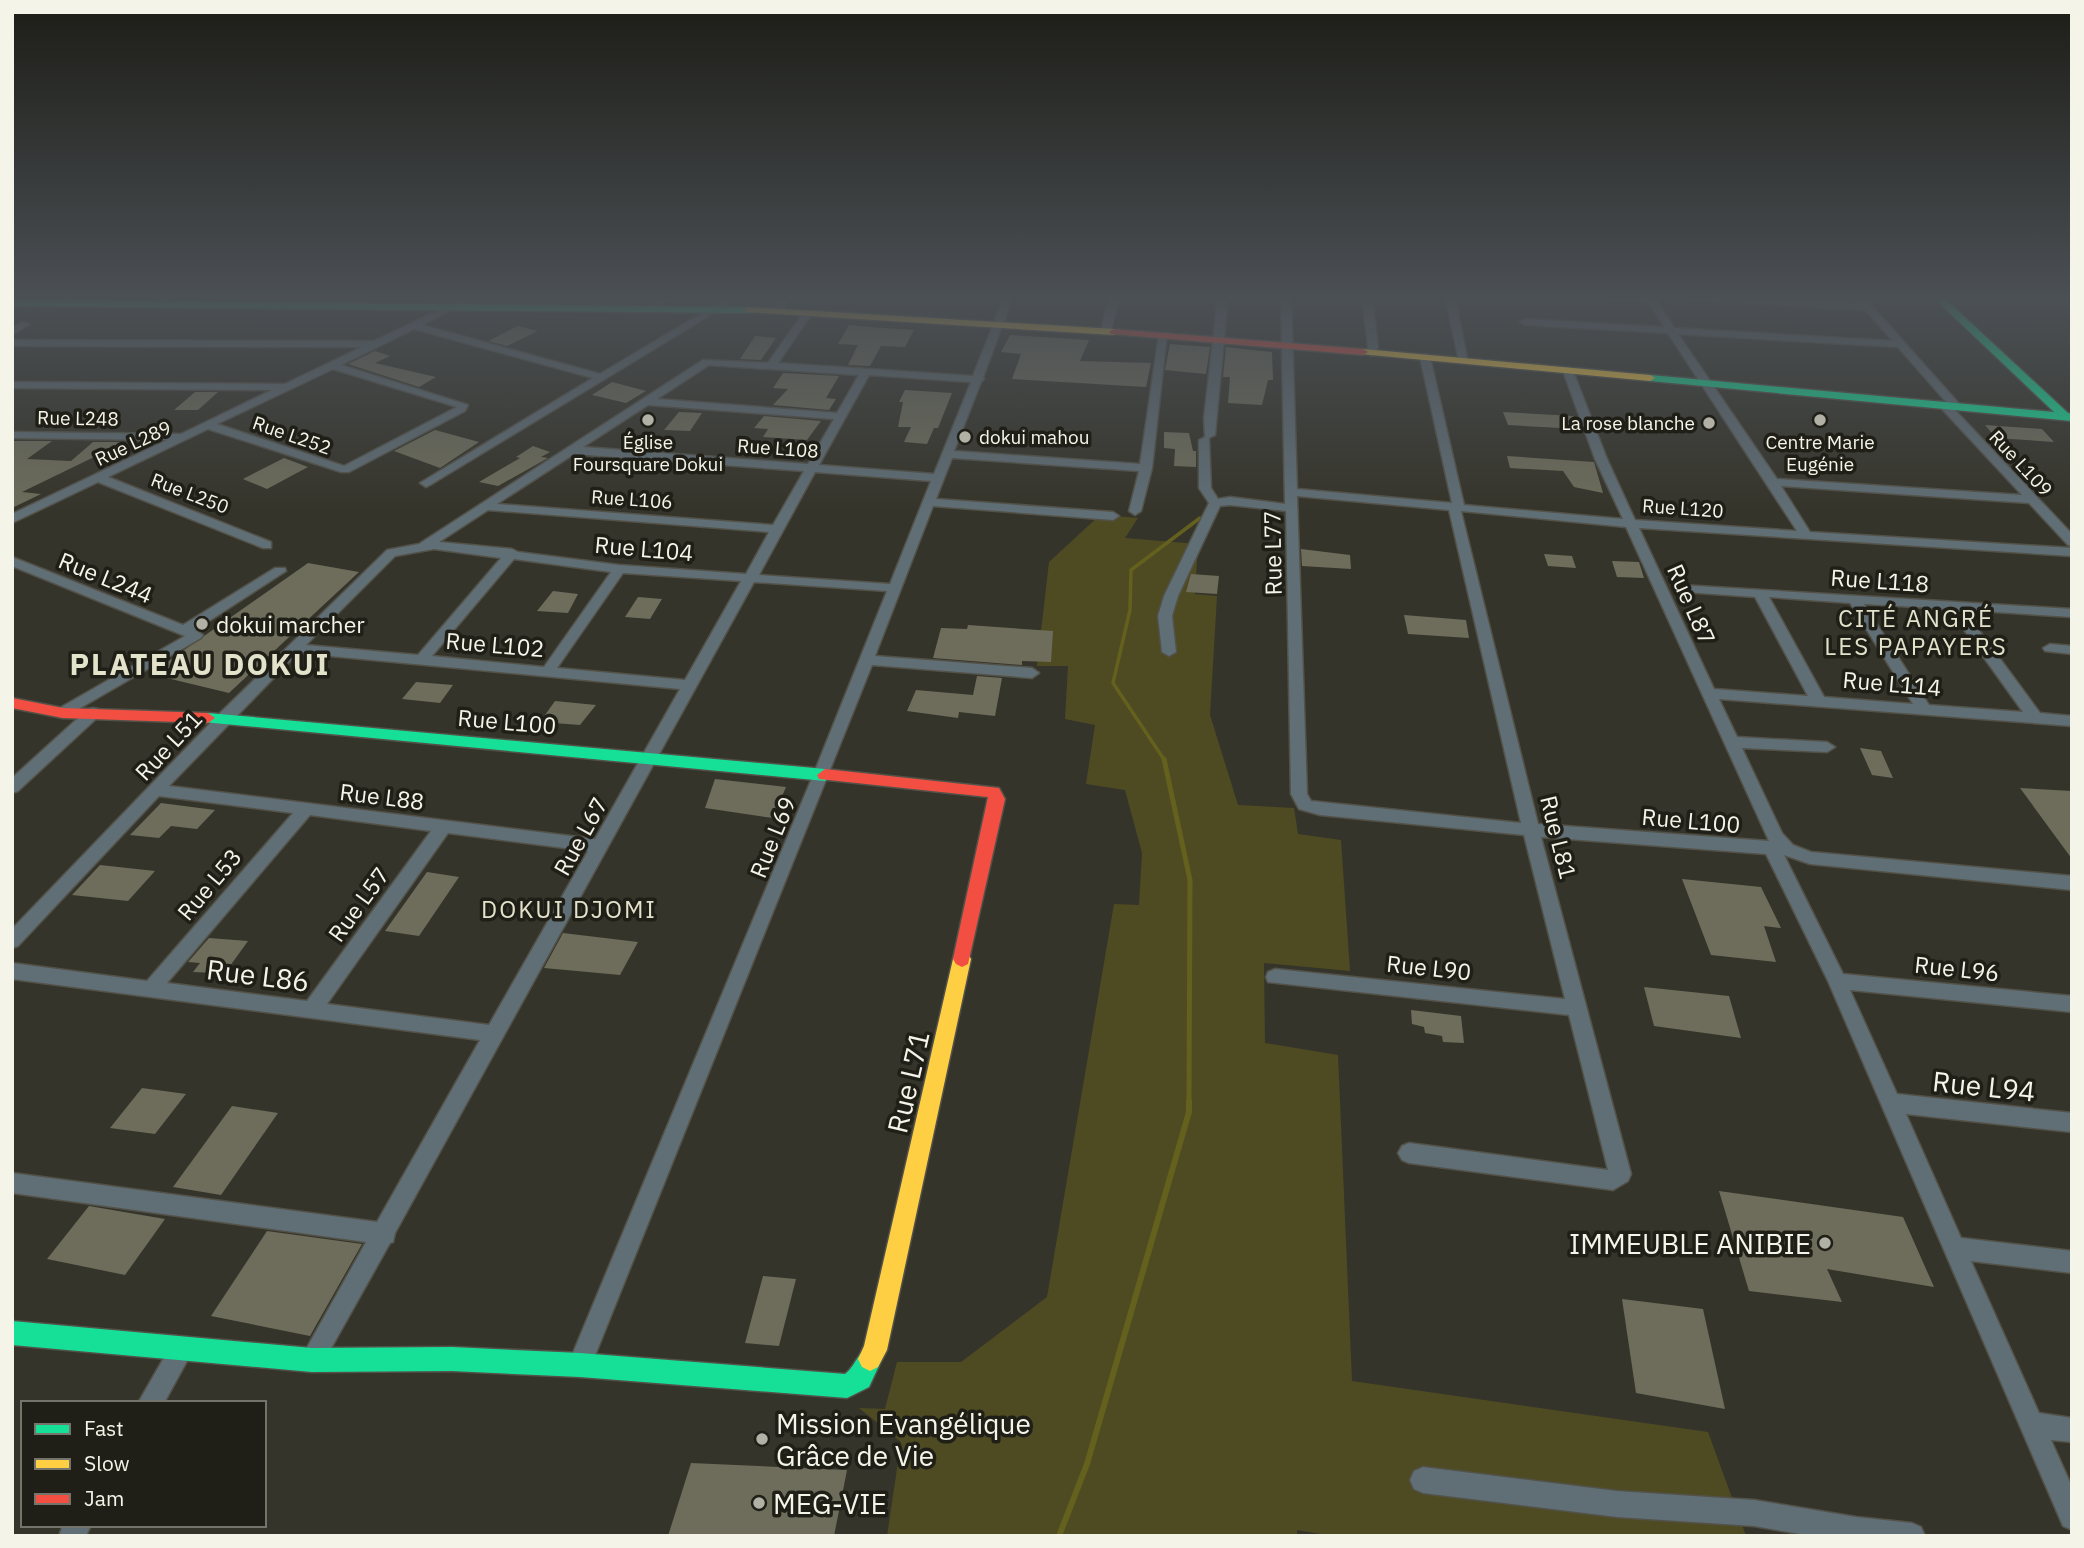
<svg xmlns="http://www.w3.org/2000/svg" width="2084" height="1548" viewBox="0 0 2084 1548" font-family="'IBM Plex Sans',sans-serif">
<rect width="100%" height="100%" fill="#35342a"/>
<!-- green -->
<path fill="#4e4b23" d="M 1100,515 L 1138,518 L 1125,538 L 1198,544 L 1195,594 L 1217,596 L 1210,715 L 1238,805 L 1294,808 L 1298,834 L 1341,840 L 1350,971 L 1264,963 L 1265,1043 L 1338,1055 L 1352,1381 L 1708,1432 L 1746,1536 L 1332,1536 L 1297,1530 L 1297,1536 L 887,1536 L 901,1442 L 859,1408 L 885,1409 L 897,1362 L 961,1362 L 1047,1297 L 1114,904 L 1139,905 L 1142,853 L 1125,790 L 1086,784 L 1095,725 L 1065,719 L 1068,666 L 1037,666 L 1049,562 Z"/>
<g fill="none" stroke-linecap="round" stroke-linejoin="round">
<!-- stream-far2 -->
<path stroke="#64601d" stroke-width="3.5" d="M 1165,761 L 1113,683 L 1130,610 L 1131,570 L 1200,518"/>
<!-- stream-far1 -->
<path stroke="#64601d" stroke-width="5" d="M 1164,759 L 1190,880 L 1189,1102"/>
<!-- stream -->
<path stroke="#64601d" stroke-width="6" d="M 1059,1536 L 1087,1464 L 1189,1112 L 1189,1101"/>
</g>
<!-- building -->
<g fill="#6e6d5b">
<path d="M 849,325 L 869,327 L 914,330 L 905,347 L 881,346 L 870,366 L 848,365 L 858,345 L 838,344 Z"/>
<path d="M 518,326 L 538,331 L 507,346 L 488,341 Z"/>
<path d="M 1010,335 L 1089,340 L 1080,361 L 1151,363 L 1146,387 L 1012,379 L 1021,354 L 1001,352 Z"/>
<path d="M 755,336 L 776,338 L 761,360 L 740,359 Z"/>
<path d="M 1170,344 L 1210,347 L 1206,374 L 1165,370 Z"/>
<path d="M 1226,347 L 1272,352 L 1273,380 L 1268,380 L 1262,405 L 1228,403 L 1230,377 L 1223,377 Z"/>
<path d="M 375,351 L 390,356 L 375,363 L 436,377 L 419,387 L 348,364 Z"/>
<path d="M 783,373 L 839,376 L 826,398 L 836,399 L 829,410 L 773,405 L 788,389 L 773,388 Z"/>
<path d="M 612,382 L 646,391 L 626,403 L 592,395 Z"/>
<path d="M 905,390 L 952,393 L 938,428 L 934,428 L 927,444 L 904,442 L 911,427 L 898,427 L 903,402 L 899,402 Z"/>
<path d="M 195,392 L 218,392 L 198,410 L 174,410 Z"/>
<path d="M 679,412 L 702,413 L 690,431 L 664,430 Z"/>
<path d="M 1503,412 L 1573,416 L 1579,429 L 1508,425 Z"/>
<path d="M 764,416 L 821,421 L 807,440 L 763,437 L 768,429 L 754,428 Z"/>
<path d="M 1985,425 L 2042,429 L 2054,442 L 1996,438 Z"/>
<path d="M 435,430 L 479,442 L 440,468 L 394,451 Z"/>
<path d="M 1164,432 L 1189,433 L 1193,451 L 1196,451 L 1196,467 L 1174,466 L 1175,449 L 1164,448 Z"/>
<path d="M 12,441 L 52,441 L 27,459 L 71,461 L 93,442 L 125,442 L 22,492 L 41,494 L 12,508 Z"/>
<path d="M 533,446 L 550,452 L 541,457 L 548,458 L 498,486 L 479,482 L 520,458 L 516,457 Z"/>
<path d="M 1507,456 L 1594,462 L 1603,493 L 1574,487 L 1563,471 L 1510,468 Z"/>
<path d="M 284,458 L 308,467 L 267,489 L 243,479 Z"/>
<path d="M 1301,549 L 1350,555 L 1351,569 L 1302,566 Z"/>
<path d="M 1544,554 L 1572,556 L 1576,568 L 1548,566 Z"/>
<path d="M 1612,561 L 1639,562 L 1644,578 L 1617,577 Z"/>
<path d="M 308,563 L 359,572 L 229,693 L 150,674 Z"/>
<path d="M 1191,574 L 1219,576 L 1217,594 L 1186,592 Z"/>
<path d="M 553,591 L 578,594 L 568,613 L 537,611 Z"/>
<path d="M 638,597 L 662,599 L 650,619 L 625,617 Z"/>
<path d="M 1404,615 L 1466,620 L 1469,638 L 1408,634 Z"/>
<path d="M 968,625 L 1053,631 L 1051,662 L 1022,661 L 1022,665 L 933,658 L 941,628 L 967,629 Z"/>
<path d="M 977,676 L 1002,678 L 995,716 L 959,712 L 958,718 L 907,711 L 916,690 L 973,695 Z"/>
<path d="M 416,682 L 453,685 L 440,703 L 402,699 Z"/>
<path d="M 555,701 L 596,705 L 580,725 L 540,722 Z"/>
<path d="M 1860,748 L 1881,751 L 1893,778 L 1872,775 Z"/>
<path d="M 715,779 L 786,787 L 773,818 L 705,808 Z"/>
<path d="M 2020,788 L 2072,791 L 2072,859 Z"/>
<path d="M 161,803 L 215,810 L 197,829 L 171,826 L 159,838 L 130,835 Z"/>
<path d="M 100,865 L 155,871 L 128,901 L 72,895 Z"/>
<path d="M 427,872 L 459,877 L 419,936 L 385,931 Z"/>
<path d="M 1682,879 L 1761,887 L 1781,928 L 1764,926 L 1776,962 L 1711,955 Z"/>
<path d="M 563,933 L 638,942 L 620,975 L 544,968 Z"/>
<path d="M 209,938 L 248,941 L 230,966 L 221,965 L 215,973 L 193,972 L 200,963 L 188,962 Z"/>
<path d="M 1644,987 L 1729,996 L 1741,1038 L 1654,1026 Z"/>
<path d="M 1411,1010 L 1461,1016 L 1464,1043 L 1443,1042 L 1442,1036 L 1425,1033 L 1424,1027 L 1412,1024 Z"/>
<path d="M 142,1088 L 186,1094 L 155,1134 L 110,1128 Z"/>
<path d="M 232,1106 L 278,1113 L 221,1195 L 173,1187 Z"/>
<path d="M 1719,1191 L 1903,1217 L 1934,1287 L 1827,1269 L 1842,1302 L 1749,1291 Z"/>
<path d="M 89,1206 L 165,1219 L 125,1275 L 47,1259 Z"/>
<path d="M 267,1231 L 362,1244 L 310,1336 L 211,1316 Z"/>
<path d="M 763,1276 L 796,1279 L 779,1346 L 745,1343 Z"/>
<path d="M 1622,1299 L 1703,1309 L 1725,1409 L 1636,1393 Z"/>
<path d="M 691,1463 L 847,1470 L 834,1536 L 668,1536 Z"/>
</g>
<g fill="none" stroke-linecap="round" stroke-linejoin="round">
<!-- street casing -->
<g stroke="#535249" stroke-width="3">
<g id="street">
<path d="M 65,297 L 75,297 L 65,305 L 59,305 L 59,301 Z"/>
<path d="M 164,297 L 174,297 L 165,306 L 159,306 L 157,304 Z"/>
<path d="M 466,297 L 478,297 L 422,325 L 600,374 L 729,297 L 740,297 L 430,485 L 426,487 L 420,483 L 593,378 L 414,329 L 341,365 L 468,405 L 465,411 L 349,472 L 341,472 L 208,429 L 108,477 L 271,542 L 271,548 L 263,548 L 98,482 L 12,523 L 12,514 L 167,440 L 12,438 L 12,432 L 181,434 L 272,390 L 12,388 L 12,382 L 285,384 L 362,347 L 12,346 L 12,340 L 374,341 ZM 333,369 L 457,407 L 344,466 L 217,424 Z"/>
<path d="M 663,297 L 674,297 L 655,309 L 649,309 L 649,305 Z"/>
<path d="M 782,297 L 791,297 L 781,313 L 775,313 L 773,311 Z"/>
<path d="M 1004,297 L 1013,297 L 983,377 L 984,379 L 981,382 L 954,451 L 1140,464 L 1159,335 L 1167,333 L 1152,468 L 1141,511 L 1135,515 L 1129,511 L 1139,471 L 952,458 L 936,499 L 1113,512 L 1119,516 L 1113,520 L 933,506 L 875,656 L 1032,668 L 1039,673 L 1032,678 L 872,665 L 588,1373 L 580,1377 L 572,1373 L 568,1365 L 814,773 L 887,591 L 754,582 L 395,1233 L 393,1242 L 390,1243 L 320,1368 L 312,1372 L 304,1368 L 300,1360 L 366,1242 L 12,1193 L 12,1173 L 377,1222 L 480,1040 L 12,979 L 12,963 L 147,981 L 293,813 L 159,796 L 18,946 L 12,948 L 12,929 L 219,714 L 387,550 L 419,544 L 703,360 L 768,363 L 805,310 L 813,312 L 778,363 L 973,376 ZM 709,365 L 859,375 L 837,413 L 657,399 ZM 869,375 L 971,382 L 934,474 L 819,465 ZM 648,405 L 649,405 L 834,419 L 808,464 L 583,447 ZM 574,454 L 804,471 L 773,525 L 497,504 ZM 815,472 L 931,481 L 890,584 L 759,575 ZM 488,510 L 769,532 L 746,574 L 619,565 L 518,552 L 512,549 L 439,542 ZM 434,549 L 501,558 L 418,655 L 306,645 L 395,556 ZM 514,559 L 611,572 L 544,667 L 432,656 ZM 623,573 L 741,581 L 685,680 L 557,668 ZM 298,653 L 680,689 L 595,839 L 169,786 ZM 310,815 L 431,831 L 307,1001 L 167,983 ZM 448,833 L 588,851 L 489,1025 L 327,1004 Z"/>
<path d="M 1109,297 L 1119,297 L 1111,331 L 1106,334 L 1101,331 Z"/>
<path d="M 1218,297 L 1228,297 L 1215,435 L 1209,438 L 1211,488 L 1218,499 L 1230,497 L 1285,504 L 1281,297 L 1291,297 L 1297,489 L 1452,503 L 1420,357 L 1425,354 L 1430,357 L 1464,505 L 1623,519 L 1595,459 L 1563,371 L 1568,368 L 1573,371 L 1607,459 L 1635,520 L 1797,531 L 1668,333 L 1525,325 L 1520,322 L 1525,319 L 1664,327 L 1649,302 L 1609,300 L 1605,297 L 1656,297 L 1674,328 L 1893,341 L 1865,310 L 1686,300 L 1682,297 L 1740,297 L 1860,304 L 1856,299 L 1864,297 L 1962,407 L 1954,409 L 2072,534 L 2072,546 L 2068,545 L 2029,503 L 1781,486 L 1810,532 L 2072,548 L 2072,556 L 1639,528 L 1714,689 L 1808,696 L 1755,597 L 1685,592 L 1680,591 L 1680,585 L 2072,609 L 2072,617 L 1964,610 L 2040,713 L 2072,716 L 2072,726 L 1719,699 L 1737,737 L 1827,742 L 1835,747 L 1827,752 L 1742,748 L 1782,833 L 1793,845 L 1811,852 L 2072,876 L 2072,890 L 1810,864 L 1784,855 L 1843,974 L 2072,996 L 2072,1012 L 1850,990 L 1897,1094 L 2072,1113 L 2072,1132 L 1906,1114 L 1961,1238 L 2072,1251 L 2072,1273 L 1971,1261 L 2039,1413 L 2072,1418 L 2072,1442 L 2051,1440 L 2072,1487 L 2072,1530 L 2063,1526 L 1828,981 L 1766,854 L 1541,837 L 1631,1174 L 1628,1181 L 1613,1190 L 1409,1163 L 1402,1160 L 1398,1153 L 1402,1146 L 1409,1143 L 1608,1170 L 1569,1015 L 1268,982 L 1266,977 L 1268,972 L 1275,969 L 1565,999 L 1524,835 L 1320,815 L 1299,809 L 1291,794 L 1286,511 L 1230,505 L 1220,506 L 1178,596 L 1172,616 L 1176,652 L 1169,656 L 1162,652 L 1158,616 L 1164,596 L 1209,503 L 1199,488 L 1199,440 L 1205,437 L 1204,418 ZM 1678,334 L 1898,347 L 1948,404 L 1941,404 L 1941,408 L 2022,495 L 1777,479 ZM 1297,496 L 1449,510 L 1521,823 L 1311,801 L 1307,794 ZM 1461,511 L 1626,527 L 1769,841 L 1538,824 ZM 1769,597 L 1850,603 L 1913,704 L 1824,697 ZM 1864,604 L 1949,609 L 2023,712 L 1929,705 Z"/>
<path d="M 1362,297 L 1372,297 L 1378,347 L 1374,355 L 1371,356 L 1366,353 L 1368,347 Z"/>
<path d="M 1445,297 L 1455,297 L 1468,363 L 1459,361 Z"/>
<path d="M 22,322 L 30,324 L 12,335 L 12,328 Z"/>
<path d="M 12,557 L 183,625 L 275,568 L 285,568 L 286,571 L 195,630 L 203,635 L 201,638 L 63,718 L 58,717 L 56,713 L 58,709 L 185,636 L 12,566 Z"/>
<path d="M 2050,644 L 2072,646 L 2072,654 L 2045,651 L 2043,648 Z"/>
<path d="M 93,708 L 98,709 L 100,713 L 98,717 L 18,791 L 12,793 L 12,778 L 88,709 Z"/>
<path d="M 181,1338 L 189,1342 L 193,1350 L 164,1403 L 138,1403 L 173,1342 Z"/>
<path d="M 1423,1467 L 1617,1491 L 1754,1500 L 1856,1517 L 1912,1523 L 1921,1527 L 1925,1536 L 1812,1536 L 1754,1526 L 1617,1517 L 1423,1493 L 1414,1489 L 1410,1480 L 1414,1471 Z"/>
<path d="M 63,1525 L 91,1525 L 86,1536 L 59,1536 Z"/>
</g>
</g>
<!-- fast casing -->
<g stroke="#535249" stroke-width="3">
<g id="fast">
<path d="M 1933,297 L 1943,297 L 2068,413 L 2072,414 L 2072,421 L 1650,381 L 1645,378 L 1650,375 L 2054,412 Z"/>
<path d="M 12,300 L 748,307 L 753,310 L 748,313 L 12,306 Z"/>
<path d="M 208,713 L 825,769 L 833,775 L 825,781 L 203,722 L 201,718 L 203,714 Z"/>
<path d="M 12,1321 L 312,1348 L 452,1347 L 580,1353 L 845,1374 C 856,1366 857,1352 870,1347 L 878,1351 L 882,1359 L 869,1387 L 847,1398 L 580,1377 L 452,1371 L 312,1372 L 12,1345 Z"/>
</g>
</g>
<!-- slow casing -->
<g stroke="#535249" stroke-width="3">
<g id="slow">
<path d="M 748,307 L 1114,329 L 1119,332 L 1114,335 L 745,312 L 745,308 Z"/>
<path d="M 1363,349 L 1650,375 L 1655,378 L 1650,381 L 1360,354 L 1358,352 Z"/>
<path d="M 962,951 L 968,954 L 971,959 L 887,1350 L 878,1367 L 870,1371 L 862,1367 L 858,1359 L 864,1346 L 953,959 L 956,954 Z"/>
</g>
</g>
<!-- jam casing -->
<g stroke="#535249" stroke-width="3">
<g id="jam">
<path d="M 1114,329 L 1363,349 L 1368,352 L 1363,355 L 1111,334 L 1109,332 Z"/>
<path d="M 12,698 L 63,708 L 208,713 L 215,718 L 208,723 L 63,718 L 12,708 Z"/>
<path d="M 825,769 L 999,788 L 1005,799 L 968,964 L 962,967 L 956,964 L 953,959 L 988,797 L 819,779 L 817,775 Z"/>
</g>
</g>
<!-- street -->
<use href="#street" fill="#606e75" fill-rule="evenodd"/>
<!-- fast -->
<use href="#fast" fill="#16e098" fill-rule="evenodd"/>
<!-- slow -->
<use href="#slow" fill="#ffcf43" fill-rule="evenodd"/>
<!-- jam -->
<use href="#jam" fill="#f24e42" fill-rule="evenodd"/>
</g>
<!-- sky -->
<linearGradient id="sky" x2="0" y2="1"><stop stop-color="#1d1d17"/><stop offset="0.58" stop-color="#4b5055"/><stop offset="1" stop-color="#4b5055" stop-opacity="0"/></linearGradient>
<rect width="2084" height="514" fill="url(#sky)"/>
<!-- markers -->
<g fill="#b1b1a6" stroke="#201f17" stroke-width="2.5">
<circle cx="648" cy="420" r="7"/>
<circle cx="1820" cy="420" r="7"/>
<circle cx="1709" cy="423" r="7"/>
<circle cx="965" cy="437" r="7"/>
<circle cx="202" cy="624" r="7"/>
<circle cx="1825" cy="1243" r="7"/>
<circle cx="762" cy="1439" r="7"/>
<circle cx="759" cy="1503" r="7"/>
</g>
<g text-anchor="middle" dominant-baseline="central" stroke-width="7" stroke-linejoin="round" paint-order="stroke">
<!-- far-street labels -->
<g font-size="19" fill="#f4f4e8" stroke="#201f17">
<text transform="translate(78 418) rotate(1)">Rue L248</text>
<text transform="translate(292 435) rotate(19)">Rue L252</text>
<text transform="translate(133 443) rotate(-25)">Rue L289</text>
<text transform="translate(778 448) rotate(4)">Rue L108</text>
<text transform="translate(2021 463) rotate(47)">Rue L109</text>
<text transform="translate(190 493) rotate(21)">Rue L250</text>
<text transform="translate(632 499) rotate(4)">Rue L106</text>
<text transform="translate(1683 508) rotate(4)">Rue L120</text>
</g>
<!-- far-poi labels -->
<g font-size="19" fill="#f4f4e8" stroke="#201f17">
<text x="1695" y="423" text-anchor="end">La rose blanche</text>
<text x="979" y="437" text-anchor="start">dokui mahou</text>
<text x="648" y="442">Église<tspan x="648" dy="22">Foursquare Dokui</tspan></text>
<text x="1820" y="442">Centre Marie<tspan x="1820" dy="22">Eugénie</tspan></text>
</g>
<!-- street labels -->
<g font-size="23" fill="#f4f4e8" stroke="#201f17">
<text transform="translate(644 548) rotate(5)">Rue L104</text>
<text transform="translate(1272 553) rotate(-91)">Rue L77</text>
<text transform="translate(106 577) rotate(22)">Rue L244</text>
<text transform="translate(1880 580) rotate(4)">Rue L118</text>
<text transform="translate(1692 604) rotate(66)">Rue L87</text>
<text transform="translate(495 644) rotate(5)">Rue L102</text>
<text transform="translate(1892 683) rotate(5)">Rue L114</text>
<text transform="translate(507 721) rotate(5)">Rue L100</text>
<text transform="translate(168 745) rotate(-47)">Rue L51</text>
<text transform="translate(382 796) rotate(7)">Rue L88</text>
<text transform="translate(1691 820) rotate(5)">Rue L100</text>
<text transform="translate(580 836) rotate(-61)">Rue L67</text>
<text transform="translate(772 837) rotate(-68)">Rue L69</text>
<text transform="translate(1559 837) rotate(76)">Rue L81</text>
<text transform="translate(209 884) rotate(-50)">Rue L53</text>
<text transform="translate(358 904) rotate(-54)">Rue L57</text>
<text transform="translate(1429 967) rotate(6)">Rue L90</text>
<text transform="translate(1957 968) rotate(6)">Rue L96</text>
</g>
<!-- poi labels -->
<g font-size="23" fill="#f4f4e8" stroke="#201f17" text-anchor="start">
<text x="216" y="624">dokui marcher</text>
</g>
<!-- neighbourhood labels -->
<g font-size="24" letter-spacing="2" fill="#e3e2cb" stroke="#201f17">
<text x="1916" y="618">CITÉ ANGRÉ<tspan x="1916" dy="28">LES PAPAYERS</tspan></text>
<text x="569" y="909">DOKUI DJOMI</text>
</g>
<!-- near-street labels -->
<g font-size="28" fill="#f4f4e8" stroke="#201f17">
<text transform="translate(258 975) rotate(7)">Rue L86</text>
<text transform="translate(908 1082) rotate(-77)">Rue L71</text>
<text transform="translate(1984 1086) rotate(6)">Rue L94</text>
</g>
<!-- near-poi labels -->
<g font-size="28" fill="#f4f4e8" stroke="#201f17" text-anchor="start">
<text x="1811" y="1243" text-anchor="end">IMMEUBLE ANIBIE</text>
<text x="776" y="1423">Mission Evangélique<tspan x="776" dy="32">Grâce de Vie</tspan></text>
<text x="773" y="1503">MEG-VIE</text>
</g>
<!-- district labels -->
<g font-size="30" font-weight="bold" letter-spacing="2" fill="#e3e2cb" stroke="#201f17">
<text x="200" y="663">PLATEAU DOKUI</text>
</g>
</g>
<!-- border -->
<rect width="2084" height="1548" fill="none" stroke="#f4f4e8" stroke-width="28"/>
<!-- legend -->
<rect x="21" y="1401" width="245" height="126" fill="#201f17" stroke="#75746b" stroke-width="2"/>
<rect x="35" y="1424" width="35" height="10" fill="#16e098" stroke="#75746b" stroke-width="2"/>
<text x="84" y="1436" font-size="21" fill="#f4f4e8">Fast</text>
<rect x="35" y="1459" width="35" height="10" fill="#ffcf43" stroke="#75746b" stroke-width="2"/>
<text x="84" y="1471" font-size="21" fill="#f4f4e8">Slow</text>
<rect x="35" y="1494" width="35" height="10" fill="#f24e42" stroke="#75746b" stroke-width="2"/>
<text x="84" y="1506" font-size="21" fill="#f4f4e8">Jam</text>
</svg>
